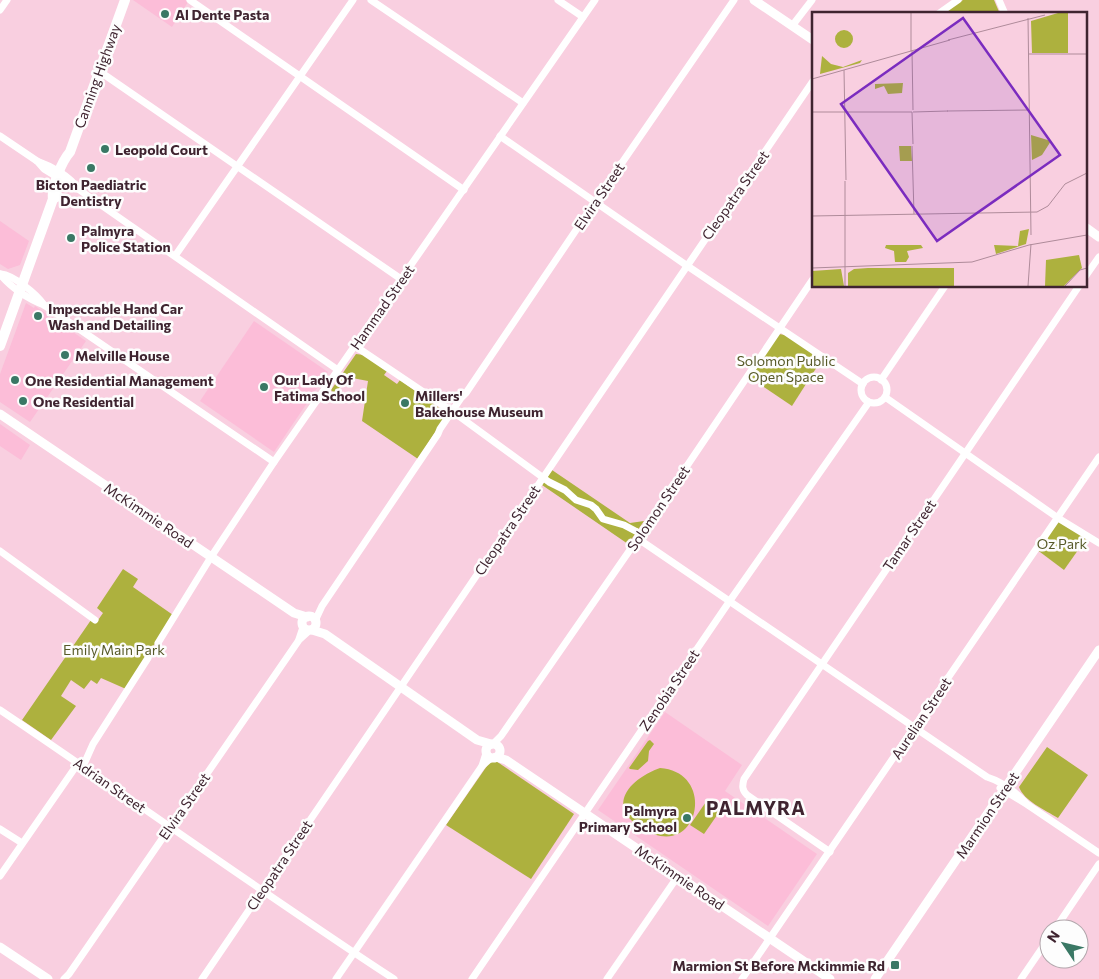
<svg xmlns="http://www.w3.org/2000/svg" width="1099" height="979" viewBox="0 0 1099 979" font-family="Commissioner,sans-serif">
<rect width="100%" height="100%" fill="#f9cfe0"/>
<!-- built -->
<g fill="#fcbdd8">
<path d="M 133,0 L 185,0 L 188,2 L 172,27 Z"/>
<path d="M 0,221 L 29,241 L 20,265 L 8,269 L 0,264 Z"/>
<path d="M 26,303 L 34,308 L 35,306 L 86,341 L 30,422 L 0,402 L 0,374 Z"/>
<path d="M 254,321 L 328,372 L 274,452 L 200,401 Z"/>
<path d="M 0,424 L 30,445 L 21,460 L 0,446 Z"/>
<path d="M 665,712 L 742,765 L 725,791 L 817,854 L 768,926 L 598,810 Z"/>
</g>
<!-- green -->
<g fill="#adb13e">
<path d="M 963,0 L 994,0 L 1000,14 L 942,14 Z"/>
<path d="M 779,334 L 785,335 L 822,359 L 792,406 L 749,377 Z"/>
<path d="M 356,354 L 364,355 L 387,371 L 384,375 L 397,384 L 400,380 L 445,412 L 446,415 L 418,459 L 362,421 L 368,381 L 347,377 L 335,394 L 331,390 Z"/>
<path d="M 552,470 L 630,523 L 644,521 L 628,544 L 542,485 Z"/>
<path d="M 1058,518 L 1088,536 L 1064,570 L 1036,549 Z"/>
<path d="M 123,569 L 138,579 L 133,587 L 173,615 L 126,689 L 101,678 L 97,684 L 91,680 L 84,689 L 71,680 L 61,696 L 76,706 L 51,740 L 22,720 L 91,620 L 96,623 L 103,613 L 97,608 Z"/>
<path d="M 650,740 L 654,744 L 649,751 L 648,761 L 638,770 L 630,769 L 629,768 L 648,741 Z"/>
<path d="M 1047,747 L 1088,775 L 1058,818 C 1045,810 1024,801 1019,787 Z"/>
<path d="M 496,761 L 574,814 L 531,879 L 446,825 L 489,763 Z"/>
<path d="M 660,768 C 719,772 698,866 640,827 C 605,804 632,778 660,768 Z"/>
<path d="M 708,799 L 722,808 L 704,834 L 690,825 Z"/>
</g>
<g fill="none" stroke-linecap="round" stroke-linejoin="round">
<!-- minor -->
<g stroke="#fff" stroke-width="7">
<path d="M 190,0 L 464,190"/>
<path d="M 371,0 L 523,103"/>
<path d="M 558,0 L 583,17"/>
<path d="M 999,0 L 1005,14"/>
<path d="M 0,10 L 7,0"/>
<path d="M 938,14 L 958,0"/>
<path d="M 792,26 L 812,0"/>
<path d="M 99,71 L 401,279"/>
<path d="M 0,136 L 37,161 L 44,169 L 75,188"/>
<path d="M 500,136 L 686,265 L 863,384"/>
<path d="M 37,161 C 51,166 70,176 78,189 L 338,370"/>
<path d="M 175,256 L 353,0"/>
<path d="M 0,274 C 10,287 28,299 44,305 L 274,462"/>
<path d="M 1,274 C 13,275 37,294 44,305"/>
<path d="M 1085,277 L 1099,257"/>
<path d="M 355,346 L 456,414 L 549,482 L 565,490 L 576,500 L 591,505 L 596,509 L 603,519 L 624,525 L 641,534"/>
<circle cx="874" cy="390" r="13"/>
<path d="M 881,380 L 945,286"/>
<path d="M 885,397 L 1058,518 L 1099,543"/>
<path d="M 637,538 L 987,777 C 1003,782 1017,793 1028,805"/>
<path d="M 0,551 L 95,620"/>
<path d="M 315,621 L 322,606 L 438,434 L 440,429 L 461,398 L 466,393 L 595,202 L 734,0"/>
<path d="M 299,639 L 303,627"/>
<path d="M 158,643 L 211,557 L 274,462 L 595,0"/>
<path d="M 0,710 C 132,799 261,892 394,979"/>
<path d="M 493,744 L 501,736 L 641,534 L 813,279"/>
<path d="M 482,766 L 486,753"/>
<path d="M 1000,788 L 1028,805 L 1099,853"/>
<path d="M 0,829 L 22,843"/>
<path d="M 830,852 L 747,795 C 742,790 742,786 744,779 L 1079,286"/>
<path d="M 0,876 L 79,762 L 85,762 L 93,744 L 148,658"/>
<path d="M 1055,929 L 1099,864"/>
<path d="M 64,979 L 69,974 L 299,640 L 310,630"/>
<path d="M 202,979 L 813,81"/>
<path d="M 336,979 L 482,766 L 491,758"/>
<path d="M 472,979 L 729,602 L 869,402"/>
<path d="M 607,979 L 678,876"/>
<path d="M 742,979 L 1099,457"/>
<path d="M 1021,979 L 1049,938"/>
</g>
<!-- major -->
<g stroke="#fff" stroke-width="9">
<path d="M 754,0 L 813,40"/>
<path d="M 1085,227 L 1099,237"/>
<path d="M 0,414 L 294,613 L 307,617"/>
<circle cx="309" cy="623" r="7"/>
<path d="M 312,630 L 325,634 L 477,740 L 491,744"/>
<circle cx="493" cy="751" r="7"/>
<path d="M 496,757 L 506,760 L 830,979"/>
<path d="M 0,947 L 48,979"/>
<path d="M 875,979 L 1099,650"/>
</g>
<!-- highway -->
<g stroke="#fff" stroke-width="10">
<path d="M 53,199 C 51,187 62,161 70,152 L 125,0"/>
<path d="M 0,346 L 53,199 L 58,196"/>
</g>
</g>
<!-- markers -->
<g fill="#3a7865" stroke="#fdfdfd" stroke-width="2">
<circle cx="165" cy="14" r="5"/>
<circle cx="105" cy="149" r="5"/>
<circle cx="91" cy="168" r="5"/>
<circle cx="71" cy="238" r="5"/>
<circle cx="38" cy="316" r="5"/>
<circle cx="65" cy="355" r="5"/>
<circle cx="15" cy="380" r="5"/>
<circle cx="264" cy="387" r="5"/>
<circle cx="23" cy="401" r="5"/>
<circle cx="405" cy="403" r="5"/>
<circle cx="687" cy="818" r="5"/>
<rect x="890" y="960" width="10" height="10" rx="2.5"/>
</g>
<g text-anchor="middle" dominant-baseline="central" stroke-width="5" stroke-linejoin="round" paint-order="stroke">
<!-- poi labels -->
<g font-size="14" font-weight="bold" fill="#3f2430" stroke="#fdfdfd" text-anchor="start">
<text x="175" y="14">Al Dente Pasta</text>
<text x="115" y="149">Leopold Court</text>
<text x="91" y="184" text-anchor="middle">Bicton Paediatric<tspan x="91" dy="16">Dentistry</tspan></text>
<text x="81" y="230">Palmyra<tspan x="81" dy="16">Police Station</tspan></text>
<text x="48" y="308">Impeccable Hand Car<tspan x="48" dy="16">Wash and Detailing</tspan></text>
<text x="75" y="355">Melville House</text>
<text x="274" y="379">Our Lady Of<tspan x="274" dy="16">Fatima School</tspan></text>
<text x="25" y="380">One Residential Management</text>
<text x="415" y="395">Millers'<tspan x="415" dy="16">Bakehouse Museum</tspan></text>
<text x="33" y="401">One Residential</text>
<text x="677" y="810" text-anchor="end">Palmyra<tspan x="677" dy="16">Primary School</tspan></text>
<text x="885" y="965" text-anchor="end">Marmion St Before Mckimmie Rd</text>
</g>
<!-- street labels -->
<g font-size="14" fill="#3f2430" stroke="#fdfdfd">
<text transform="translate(97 76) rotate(-70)">Canning Highway</text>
<text transform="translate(735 195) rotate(-55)">Cleopatra Street</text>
<text transform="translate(599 196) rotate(-56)">Elvira Street</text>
<text transform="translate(382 307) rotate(-55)">Hammad Street</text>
<text transform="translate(658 508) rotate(-56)">Solomon Street</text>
<text transform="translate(149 515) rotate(34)">McKimmie Road</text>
<text transform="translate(507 530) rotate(-56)">Cleopatra Street</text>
<text transform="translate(909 535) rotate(-56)">Tamar Street</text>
<text transform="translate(669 690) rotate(-56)">Zenobia Street</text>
<text transform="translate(921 718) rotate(-56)">Aurelian Street</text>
<text transform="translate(110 785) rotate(35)">Adrian Street</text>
<text transform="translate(184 806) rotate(-55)">Elvira Street</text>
<text transform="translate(987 815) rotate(-56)">Marmion Street</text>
<text transform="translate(279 865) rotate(-56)">Cleopatra Street</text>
<text transform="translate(680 877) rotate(34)">McKimmie Road</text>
</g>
<!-- park labels -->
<g font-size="14" fill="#585a29" stroke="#fdfdfd">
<text x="786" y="360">Solomon Public<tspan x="786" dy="16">Open Space</tspan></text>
<text x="1062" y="543">Oz Park</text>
<text x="114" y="649">Emily Main Park</text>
</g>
<!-- district labels -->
<g font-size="19" font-weight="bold" letter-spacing="1" fill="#3f2430" stroke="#fdfdfd">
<text x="756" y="807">PALMYRA</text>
</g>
</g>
<!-- overview -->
<g transform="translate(812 12)">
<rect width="275" height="275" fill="#f9cfe0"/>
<path d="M 246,1 L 256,1 L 256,41 L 220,41 L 219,9 ZM23 27a9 9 0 1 1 18 0a9 9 0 1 1-18 0ZM 10,44 L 19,52 L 31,55 L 50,48 L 48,51 L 8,62 ZM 91,71 L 90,81 L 76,82 L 72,74 L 63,77 L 63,72 ZM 219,123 L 239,129 L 230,143 L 220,148 ZM 87,134 L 99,134 L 100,149 L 88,149 ZM 217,217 L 214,232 L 184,242 L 182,233 L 206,234 L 208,219 ZM 74,233 L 109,233 L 111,236 L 95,239 L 97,245 L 94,250 L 83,250 L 82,239 L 73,236 ZM 267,243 L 270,256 L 252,274 L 233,274 L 234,248 ZM 56,256 L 142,256 L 142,274 L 36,274 L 36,261 L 42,257 ZM 29,257 L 32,274 L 0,274 L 0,259 Z" fill="#adb13e"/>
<path fill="none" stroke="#af8b9a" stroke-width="1" d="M 216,6 L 219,223M 136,28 L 233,3M 100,38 L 101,98M 99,39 L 99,1M 217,42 L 275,42M 32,58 L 34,168M 0,67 L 138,28M 135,99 L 217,98M 0,100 L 100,100M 100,100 L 101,132M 101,100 L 136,99M 100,134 L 102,202M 33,169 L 33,274M 0,204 L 225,200 L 236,194 L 253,172 L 275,161M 0,256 L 160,250 L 217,233 L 275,223M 216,274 L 219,232M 253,274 L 268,258 L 275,256"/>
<path fill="#7b2cbf" fill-opacity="0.15" stroke="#7b2cbf" stroke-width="2.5" d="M 151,6 L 248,143 L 125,229 L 29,92 Z"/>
<rect width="275" height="275" fill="none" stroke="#3f2430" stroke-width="2.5"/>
</g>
<!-- north arrow -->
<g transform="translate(1064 944) rotate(305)"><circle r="24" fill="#fdfdfd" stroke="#b1a6ab"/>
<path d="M0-4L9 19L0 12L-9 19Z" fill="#3a7865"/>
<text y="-8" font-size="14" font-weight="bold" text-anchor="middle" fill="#3f2430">N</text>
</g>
</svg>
